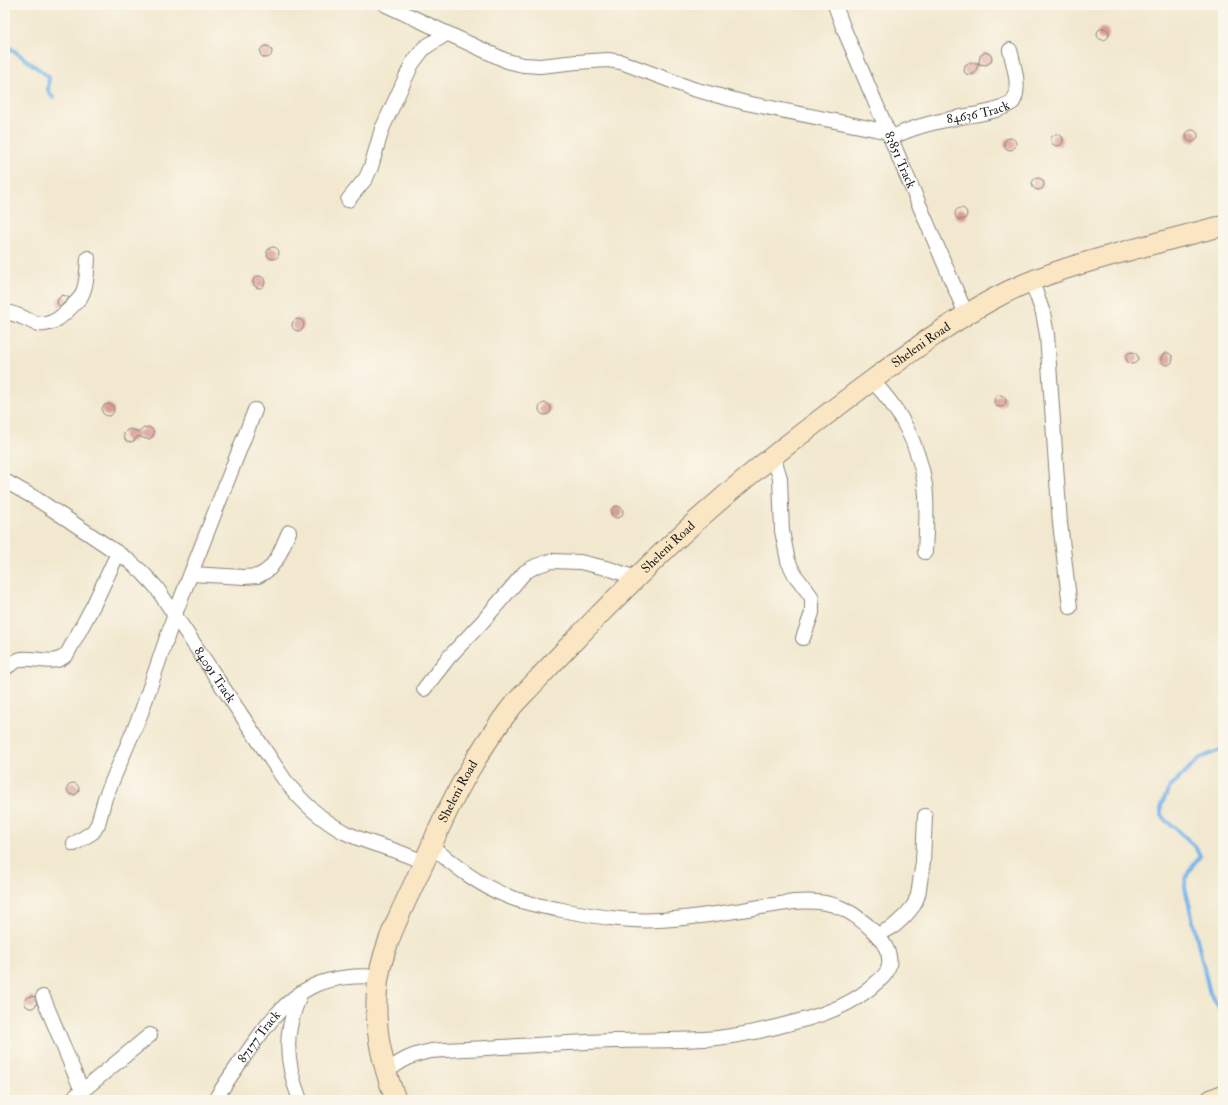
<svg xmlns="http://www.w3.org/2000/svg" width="1228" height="1105" viewBox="0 0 1228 1105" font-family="'IM FELL Double Pica',serif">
<rect width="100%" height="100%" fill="#fbf7ec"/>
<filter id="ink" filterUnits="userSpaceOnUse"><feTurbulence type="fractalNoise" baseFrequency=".025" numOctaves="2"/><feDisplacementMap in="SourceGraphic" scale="8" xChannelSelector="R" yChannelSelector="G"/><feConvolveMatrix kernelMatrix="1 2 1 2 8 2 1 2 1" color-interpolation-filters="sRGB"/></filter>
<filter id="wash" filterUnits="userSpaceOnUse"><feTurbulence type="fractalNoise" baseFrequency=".012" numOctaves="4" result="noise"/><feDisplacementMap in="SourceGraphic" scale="16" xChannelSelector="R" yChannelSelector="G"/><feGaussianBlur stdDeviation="0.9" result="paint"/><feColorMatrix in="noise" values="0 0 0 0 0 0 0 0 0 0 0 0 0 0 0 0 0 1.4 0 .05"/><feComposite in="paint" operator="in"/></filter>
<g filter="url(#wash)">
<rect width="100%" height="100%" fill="#f2e8cf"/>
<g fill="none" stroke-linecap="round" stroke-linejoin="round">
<!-- stream -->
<g stroke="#76b4e9" stroke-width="4">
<path d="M 5,44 L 49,77 L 48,90 L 53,98"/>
<path d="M 1223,749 L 1200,758 L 1170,787 L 1161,805 L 1161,815 L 1165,820 L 1173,826 L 1195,846 L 1200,856 C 1191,867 1186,873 1185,887 L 1210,994 L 1223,1013"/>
</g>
</g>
<g id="blocks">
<!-- building -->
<g fill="#da9c99">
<circle cx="1103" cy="34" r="6"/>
<circle cx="266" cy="52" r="6"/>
<path d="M 985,52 L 990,54 L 992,58 L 991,62 L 986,65 L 979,64 L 979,63 L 974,74 L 970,75 L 966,74 L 964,71 L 965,65 L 969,63 L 979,63 L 980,56 Z"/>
<circle cx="1192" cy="136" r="6"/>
<circle cx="1057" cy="140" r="6"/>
<circle cx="1010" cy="144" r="6"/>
<circle cx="1038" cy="184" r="6"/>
<circle cx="961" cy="214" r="6"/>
<circle cx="273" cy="253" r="6"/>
<circle cx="259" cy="282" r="6"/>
<path d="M 62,295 L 66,296 L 69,298 L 60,307 L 57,303 L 58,299 Z"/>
<circle cx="298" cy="325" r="6"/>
<circle cx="1132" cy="358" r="6"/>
<circle cx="1167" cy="359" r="6"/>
<circle cx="1000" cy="401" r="6"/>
<circle cx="545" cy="409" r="6"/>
<circle cx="108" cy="410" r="6"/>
<path d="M 148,427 L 152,429 L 154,432 L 153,436 L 150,439 L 146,439 L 138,436 L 134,441 L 130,442 L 126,441 L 124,437 L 124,433 L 127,430 L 131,429 L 139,432 L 144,428 Z"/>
<circle cx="617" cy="512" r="6"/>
<circle cx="73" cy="789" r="6"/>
<path d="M 32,996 L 35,997 L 37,1004 L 33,1008 L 29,1008 L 26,1006 L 25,1002 L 26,998 Z"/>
</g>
</g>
</g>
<g filter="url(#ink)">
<use href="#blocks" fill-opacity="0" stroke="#878276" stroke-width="1"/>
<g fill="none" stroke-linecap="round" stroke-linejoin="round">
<!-- street casing -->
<g stroke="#878276" stroke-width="16">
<g id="street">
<path d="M 386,5 L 507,61 L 523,65 L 540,66 L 577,62 L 608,60 L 621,62 L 693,89 L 746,103 L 889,132"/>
<path id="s1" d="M 835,5 L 843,27 L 966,314"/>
<path id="s2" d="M 891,138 C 912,127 933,122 956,118 C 975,114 996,113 1013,102 C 1021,88 1014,66 1010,50"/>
<path d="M 348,200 L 366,178 L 371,167 L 382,129 L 412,64 L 424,48 L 446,34"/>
<path d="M 1030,281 L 1036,293 L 1043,313 L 1047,335 L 1060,523 L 1070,607"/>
<path d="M 5,312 C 16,313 25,319 35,323 C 54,329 68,310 80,298 C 87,287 87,271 88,258"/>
<path d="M 872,381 C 900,408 919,446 925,485 C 928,507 926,530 925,552"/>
<path d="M 773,455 L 780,478 L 782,531 L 788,561 L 795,575 L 811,596 L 812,600 L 812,613 L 803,638"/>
<path id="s3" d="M 5,481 L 35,498 L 67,519 L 128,560 L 142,572 L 156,587 L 284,779 C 300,800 320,819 344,832 C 358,839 374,844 390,849 C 402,853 413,858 425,862"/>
<path d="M 191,574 L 244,577 L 258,576 L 265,572 L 270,568 L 278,557 L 289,532"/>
<path d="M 5,668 C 10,665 16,660 22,659 C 37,657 54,667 67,654 L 94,604 L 118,553"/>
<path d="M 424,689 L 449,657 L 483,621 L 525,572 L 536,566 L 551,561 L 580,562 L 610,569 L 636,578"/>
<path d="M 74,844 L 93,832 L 98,824 L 105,798 L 141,713 L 175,614 L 255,410"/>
<path d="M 878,935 L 894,926 L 905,916 L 914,905 L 918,895 L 923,862 L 925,816"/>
<path d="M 43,997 L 82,1091 L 71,1100"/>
<path d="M 386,1072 C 402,1060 411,1055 431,1051 C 454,1049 478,1049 501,1047 C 539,1045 576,1042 614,1041 C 648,1040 683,1041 717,1038 C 743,1035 770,1029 795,1022 C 824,1015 854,1004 876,983 C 881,979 886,975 888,969 C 897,945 859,915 839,907 C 825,901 810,901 794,902 C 749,908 704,918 659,920 C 627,922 594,916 562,910 C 544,907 524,903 507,896 C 478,885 454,865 431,846"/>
<path d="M 82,1091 L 150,1035"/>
<path id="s4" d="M 215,1100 C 224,1085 234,1071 244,1057 C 263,1030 283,1000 313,986 C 332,977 359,975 379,977"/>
<path d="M 300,1100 C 291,1077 285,1051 290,1027 C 292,1015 297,1004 300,994"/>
</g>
</g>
<!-- secondary casing -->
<g stroke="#878276" stroke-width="22">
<g id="secondary">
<path id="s5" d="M 396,1100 C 382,1065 374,1029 377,991 C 380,950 401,912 418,875 C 425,861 431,847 437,833 C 457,789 481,747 510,709 C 518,699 528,690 537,680 C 557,658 579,636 600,614 C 639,575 677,537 719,501 C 765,461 814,424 863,387 C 905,356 947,324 993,299 C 1037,275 1086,262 1134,249 C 1164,241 1193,233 1223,226"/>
<path d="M 1211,1100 L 1223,1095"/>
</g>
</g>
<!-- street -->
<use href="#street" stroke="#fff" stroke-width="14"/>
<!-- secondary -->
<use href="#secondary" stroke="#fbe6c4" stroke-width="20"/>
</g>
</g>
<g text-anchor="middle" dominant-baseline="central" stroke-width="3.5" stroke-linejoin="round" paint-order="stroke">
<!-- street labels -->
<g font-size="13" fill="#1c1c1c" stroke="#fbf7ec">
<text stroke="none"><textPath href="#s2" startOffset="91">84636 Track</textPath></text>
<text stroke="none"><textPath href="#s1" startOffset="168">83851 Track</textPath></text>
<text stroke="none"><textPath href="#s5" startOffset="976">Sheleni Road</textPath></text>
<text stroke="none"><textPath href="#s5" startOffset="652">Sheleni Road</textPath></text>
<text stroke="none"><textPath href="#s3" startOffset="291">84091 Track</textPath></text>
<text stroke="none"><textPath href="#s5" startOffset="328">Sheleni Road</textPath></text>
<text stroke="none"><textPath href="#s4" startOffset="77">87177 Track</textPath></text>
</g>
</g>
<!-- margin -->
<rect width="1228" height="1105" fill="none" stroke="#fbf7ec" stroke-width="20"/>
</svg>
